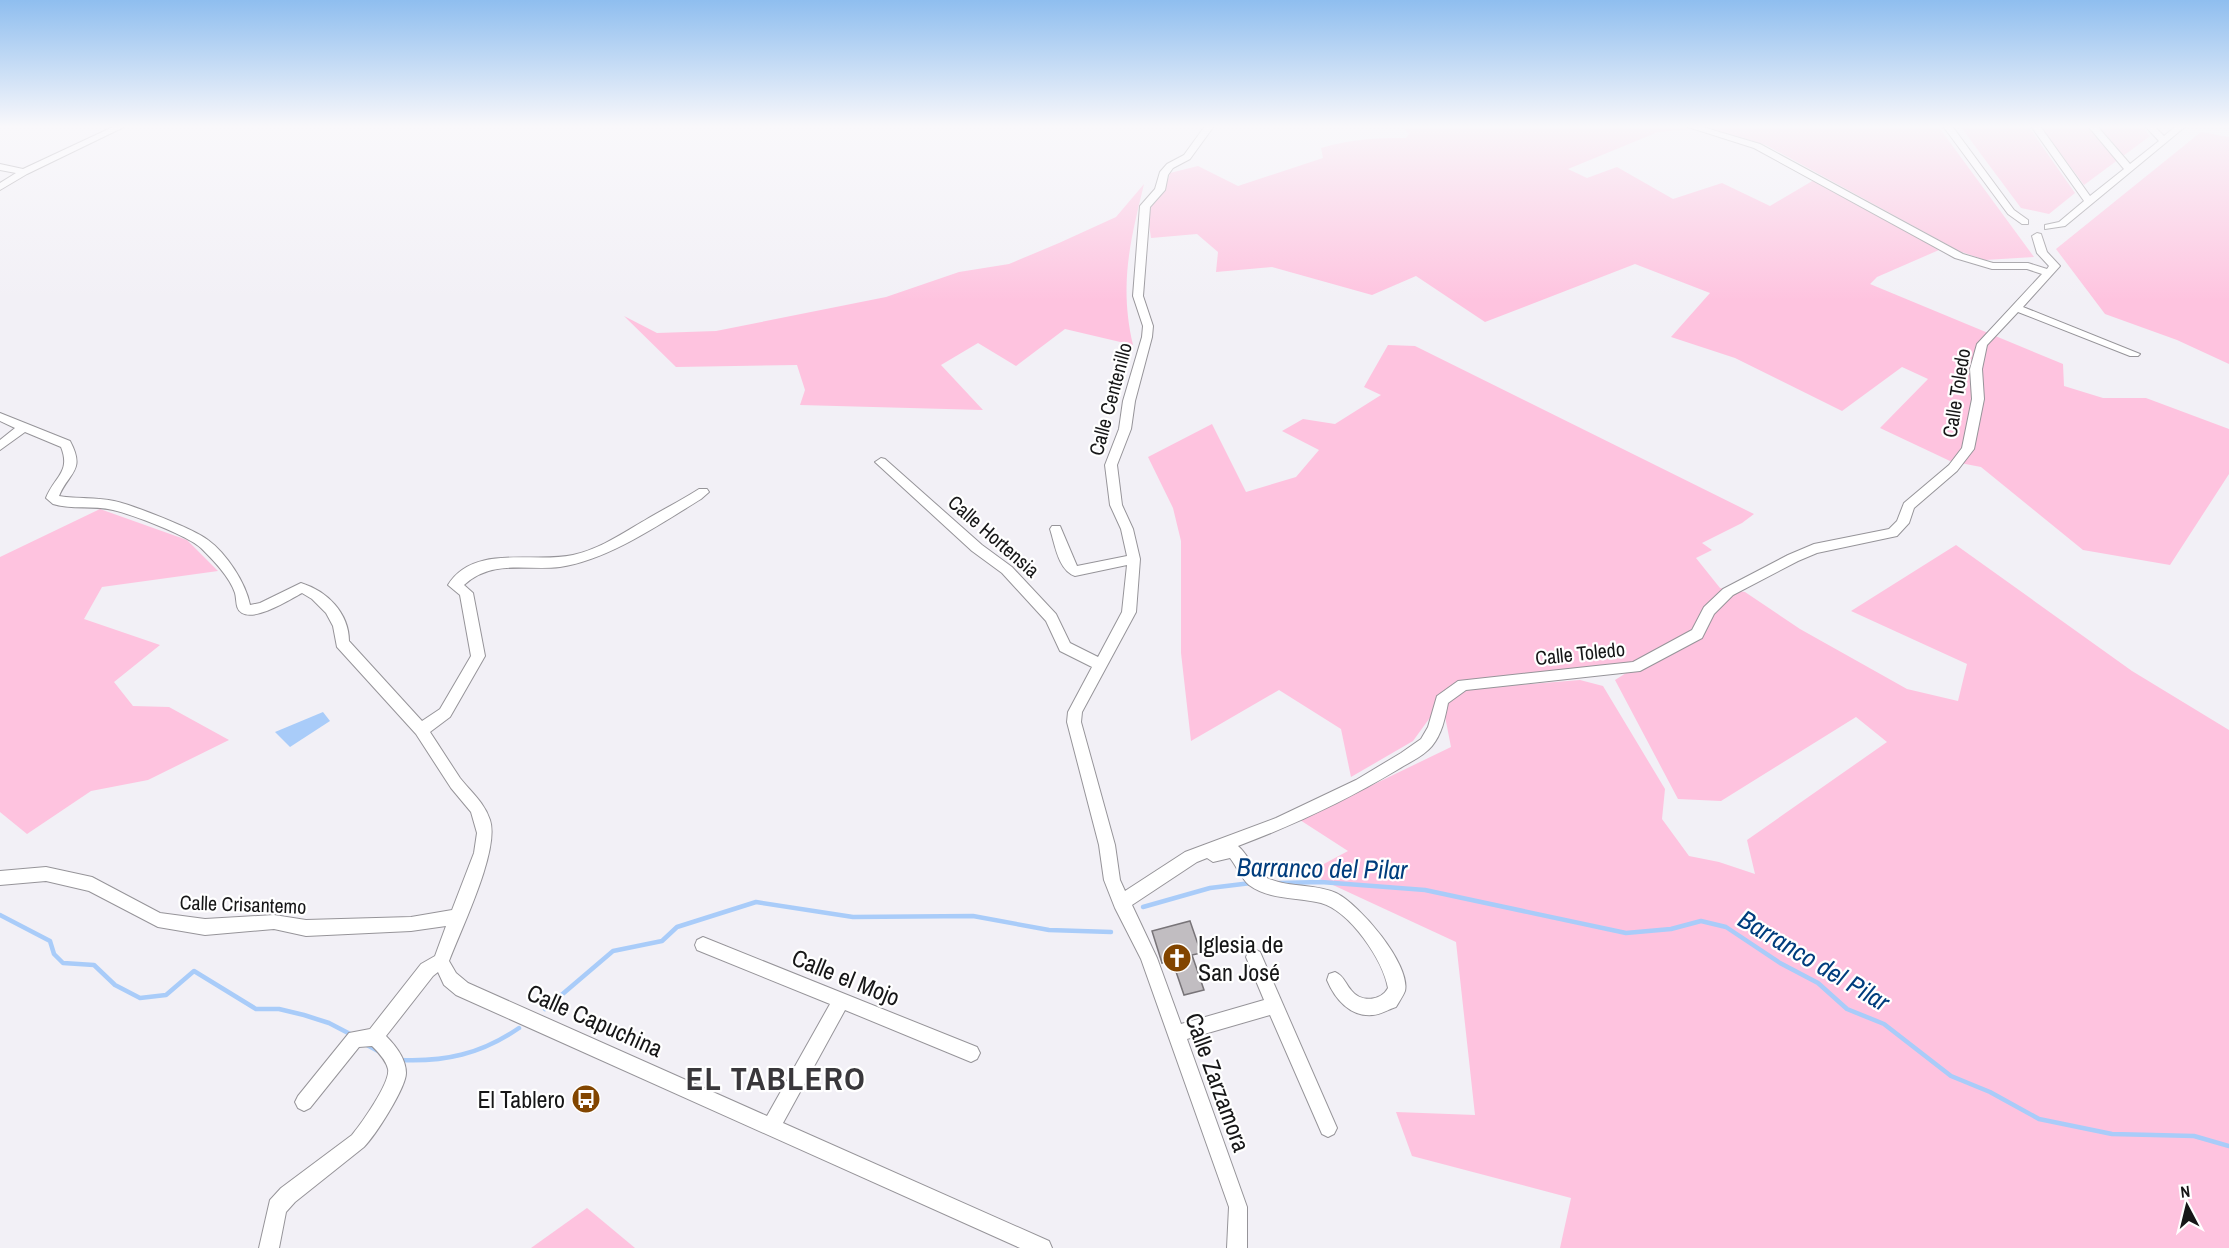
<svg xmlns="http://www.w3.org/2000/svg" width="2229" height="1248" viewBox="0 0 2229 1248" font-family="'Archivo Narrow',sans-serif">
<rect width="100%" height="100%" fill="#f2f0f6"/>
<!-- green -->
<g fill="#fec3df" fill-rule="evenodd">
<path d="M 1401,126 L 1687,126 L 1693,129 L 1658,132 L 1568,169 L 1587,178 L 1617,167 L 1673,199 L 1722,183 L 1770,206 L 1814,180 L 1939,250 L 1877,277 L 1870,284 L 2063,364 L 2064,386 L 2103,398 L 2146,398 L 2229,429 L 2229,474 L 2170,565 L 2083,550 L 1981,467 L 1950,461 L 1880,428 L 1928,379 L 1902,367 L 1842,411 L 1735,358 L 1671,337 L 1710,293 L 1635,264 L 1485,322 L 1416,276 L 1372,295 L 1272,267 L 1216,272 L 1218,252 L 1197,234 L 1151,238 L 1147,210 L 1164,192 L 1170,173 L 1198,166 L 1238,186 L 1323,158 L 1321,148 C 1351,139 1374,138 1406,138 L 1409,134 Z"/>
<path d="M 1704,126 L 1938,126 L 2034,257 L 1985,260 L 1959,251 L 1766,145 Z"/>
<path d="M 1960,126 L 2028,126 L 2075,193 L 2049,214 L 2021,208 Z"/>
<path d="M 2040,126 L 2142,126 L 2150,136 L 2084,185 Z"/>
<path d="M 2201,132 L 2229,137 L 2229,364 L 2177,340 L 2105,314 L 2056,249 Z"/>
<path d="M 1144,184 C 1130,242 1119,285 1133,345 L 1065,329 L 1016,366 L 978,343 L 941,365 L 983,410 L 800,405 L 805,390 L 797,365 L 676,367 L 624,316 L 657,333 L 716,331 L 886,297 L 959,272 L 1009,264 L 1059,243 L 1116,217 Z"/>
<path d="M 1388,345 L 1415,346 L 1754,514 L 1742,523 L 1702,543 L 1712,550 L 1696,558 L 1720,588 L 1745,592 L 1800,629 L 1907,689 L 1958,701 L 1967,664 L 1851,611 L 1956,545 L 2132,671 L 2229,730 L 2229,1248 L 1560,1248 L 1571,1198 L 1412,1156 L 1396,1112 L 1475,1115 L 1456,942 L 1307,873 L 1348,851 L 1300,820 L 1451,747 L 1442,701 L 1413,741 L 1351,777 L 1341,729 L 1279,690 L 1191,741 L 1181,653 L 1181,541 L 1173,508 L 1148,457 L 1212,424 L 1246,492 L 1296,477 L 1319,450 L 1282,431 L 1303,419 L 1335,424 L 1381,395 L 1364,387 ZM 1634,668 L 1615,680 L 1678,799 L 1721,801 L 1856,717 L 1887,742 L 1747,840 L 1755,874 L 1719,862 L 1689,856 L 1662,819 L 1665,789 L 1603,686 L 1580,680 L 1467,689 L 1463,685 Z"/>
<path d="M 100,509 L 187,540 L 218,571 L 102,587 L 84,619 L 160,645 L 114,682 L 133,706 L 169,707 L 229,740 L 148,780 L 91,791 L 27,834 L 0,812 L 0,557 Z"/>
<path d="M 587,1208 L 635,1248 L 531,1248 Z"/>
</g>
<!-- water -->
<path fill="#a9ccf9" d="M 323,712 L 330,721 L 290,747 L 275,732 Z"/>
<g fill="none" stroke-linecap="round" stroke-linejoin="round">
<!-- stream -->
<g stroke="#a9ccf9" stroke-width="4.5">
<path d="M 1279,883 L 1321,882 L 1425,890 L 1626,933 L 1671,929 L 1701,921 L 1726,927 L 1780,963 L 1818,983 L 1847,1009 L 1884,1024 L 1951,1076 L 1990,1092 L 2039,1119 L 2112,1134 L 2194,1136 L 2229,1146"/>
<path d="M 1143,907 L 1210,888 L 1251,883"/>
<path d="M 0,915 L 50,941 L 54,954 L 63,963 L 94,965 L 115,985 L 140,998 L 166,995 L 194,971 L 256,1009 L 279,1009 L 304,1015 L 329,1023 L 352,1035"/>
<path d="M 545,1009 L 613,951 L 662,941 L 677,927 L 756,902 L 853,917 L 973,916 L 1049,930 L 1111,932"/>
<path d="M 365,1044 L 380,1052"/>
<path d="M 400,1060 C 445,1062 481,1054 519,1028"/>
</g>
</g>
<!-- building -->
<path fill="#c1bdc1" stroke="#787478" stroke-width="1.5" d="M 1190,921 L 1201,953 L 1192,955 L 1204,990 L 1184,995 L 1172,960 L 1162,963 L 1152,931 Z"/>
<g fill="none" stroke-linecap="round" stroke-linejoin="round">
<!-- street casing -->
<g stroke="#969499" stroke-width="2">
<g id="street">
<path d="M 115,126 L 126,126 L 27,174 L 0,190 L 0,183 L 16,173 L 0,170 L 0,164 L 23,169 Z"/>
<path d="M 1205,126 L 1214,126 L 1190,159 L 1173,168 L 1168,175 L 1165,190 L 1150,207 L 1143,296 L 1153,326 L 1152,337 L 1135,401 L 1131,429 L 1117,465 L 1122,505 L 1133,529 L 1140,559 L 1136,612 L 1082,712 L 1081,722 L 1115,845 L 1120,880 L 1125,891 L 1185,852 L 1276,818 L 1356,780 L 1401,753 L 1421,739 L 1428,727 L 1437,696 L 1458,681 L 1633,662 L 1692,630 L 1704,607 L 1723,589 L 1788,555 L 1814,544 L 1889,529 L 1897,521 L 1904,503 L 1949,465 L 1962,448 L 1972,399 L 1970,369 L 1977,344 L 2042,274 L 2027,269 L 1992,269 L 1955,258 L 1754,148 L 1685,126 L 1699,126 L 1760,144 L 1963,254 L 1993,263 L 2028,263 L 2047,269 L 2049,266 L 2037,253 L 2032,236 L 2037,233 L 2041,234 L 2047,252 L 2060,266 L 2023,307 L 2140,354 L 2138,356 L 2130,356 L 2018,312 L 1987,345 L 1982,369 L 1984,399 L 1974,449 L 1957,471 L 1914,508 L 1909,523 L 1897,536 L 1817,553 L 1798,561 L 1733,595 L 1714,614 L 1702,638 L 1640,671 L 1466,690 L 1448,703 C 1445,718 1442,734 1432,746 C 1424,756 1408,763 1397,770 C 1347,800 1294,825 1238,846 C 1249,855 1252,870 1265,877 C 1286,888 1313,883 1336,893 C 1359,904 1411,964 1405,991 C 1403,996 1399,1002 1396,1007 C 1389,1009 1380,1015 1373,1015 C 1350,1017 1335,999 1327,980 L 1329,974 L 1335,972 C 1344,976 1345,983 1351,990 C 1361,1003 1381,1001 1388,988 C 1383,960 1350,911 1321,903 C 1298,897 1269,900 1249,885 C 1241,878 1237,867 1230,858 L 1213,862 L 1207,858 L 1197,862 L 1132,905 L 1157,958 L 1181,1024 L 1264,1000 L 1246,957 L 1248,952 L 1254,949 L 1260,952 L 1337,1128 L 1334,1134 L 1328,1137 L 1322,1134 L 1270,1015 L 1187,1039 L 1247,1207 L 1247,1248 L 1227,1248 L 1229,1207 L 1141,959 L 1115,908 L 1104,880 L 1099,845 L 1067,722 L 1068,712 L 1092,667 L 1060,651 L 1046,621 L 1002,573 L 972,551 L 875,462 L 881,458 L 885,459 L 982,545 L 1012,567 L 1056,614 L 1070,643 L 1098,657 L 1122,612 L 1127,565 L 1075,576 C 1058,570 1055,544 1050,529 L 1052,526 L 1060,526 L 1077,566 L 1127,556 L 1121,529 L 1110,505 L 1105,465 L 1119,429 L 1123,401 L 1142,337 L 1143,326 L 1133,296 L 1140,206 L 1155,189 L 1160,172 L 1167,164 L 1184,155 Z"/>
<path d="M 1943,126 L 1952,126 L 2014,210 L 2028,220 L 2028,224 L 2022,224 L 2008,214 Z"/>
<path d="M 2031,126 L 2040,126 L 2090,196 L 2124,169 L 2088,126 L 2097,126 L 2130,164 L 2159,141 L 2145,126 L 2154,126 L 2164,136 L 2176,126 L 2186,126 L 2065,226 L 2045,229 L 2045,225 L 2059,222 L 2084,201 Z"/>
<path d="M 0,413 L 70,441 C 86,471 69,472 59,496 C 77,499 96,497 114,501 C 133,505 194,529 208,540 C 226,553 246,583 250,605 L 260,603 L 301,583 C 327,591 349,613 349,641 L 422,721 L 440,709 L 471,656 L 460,595 L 448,585 C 474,543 534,564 573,555 C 600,549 623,533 647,519 C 664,509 682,500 699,489 L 707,489 L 709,492 L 701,499 C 660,524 608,560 560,567 C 526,571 492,559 464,585 L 473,593 L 485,656 L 450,717 L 430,732 C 440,747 450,763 460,778 C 471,792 484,802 490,820 C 500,850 461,929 449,961 L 456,973 L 468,983 L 767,1116 L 830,1004 L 697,950 L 695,945 L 697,940 L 703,937 L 977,1047 L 980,1053 L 977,1059 L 971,1062 L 845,1010 L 783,1123 L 1049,1241 L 1052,1248 L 1020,1248 L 456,995 L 444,985 L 438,972 L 433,976 L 386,1036 C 396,1046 406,1059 406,1073 C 406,1088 375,1136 364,1147 L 295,1202 L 286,1212 L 279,1248 L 259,1248 L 270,1200 L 281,1188 L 352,1135 C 361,1124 391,1082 388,1069 C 386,1060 378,1052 372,1046 L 359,1047 L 310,1108 L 304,1111 L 298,1108 L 295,1102 L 298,1096 L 349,1033 L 370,1029 L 421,964 L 435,956 L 446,926 L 411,931 L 306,936 L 274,929 L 205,935 L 158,927 L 89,891 L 46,881 L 0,885 L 0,871 L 46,867 L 92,877 L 160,913 L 205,919 L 274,915 L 306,920 L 411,917 L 452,910 L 474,853 L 477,833 L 471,812 L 451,788 L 416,734 L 337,647 L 333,626 L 326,613 L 312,599 L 302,593 C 289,600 256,621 242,613 C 235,609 237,600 235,593 C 230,577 213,560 201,548 C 189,536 131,514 113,510 C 93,505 72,510 53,504 L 46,498 C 55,476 71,472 61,447 L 25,432 L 0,450 L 0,440 L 15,428 L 0,421 Z"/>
</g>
</g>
<!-- street -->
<use href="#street" fill="#fff" fill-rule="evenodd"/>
</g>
<!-- sky -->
<linearGradient id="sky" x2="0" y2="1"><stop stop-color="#8fbeef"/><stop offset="0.42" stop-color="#f9f8fb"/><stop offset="1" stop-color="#f9f8fb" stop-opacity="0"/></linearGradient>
<rect width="2229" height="301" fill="url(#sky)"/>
<!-- icons -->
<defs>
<g id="church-disc" transform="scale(1.5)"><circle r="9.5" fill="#824500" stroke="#fff"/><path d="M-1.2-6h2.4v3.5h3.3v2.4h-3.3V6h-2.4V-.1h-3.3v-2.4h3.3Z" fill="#fff"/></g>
<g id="bus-disc" transform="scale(1.5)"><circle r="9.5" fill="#824500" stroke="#fff"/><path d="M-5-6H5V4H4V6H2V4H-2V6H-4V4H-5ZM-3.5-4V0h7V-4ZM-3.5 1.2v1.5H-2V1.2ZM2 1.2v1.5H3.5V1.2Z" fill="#fff"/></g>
</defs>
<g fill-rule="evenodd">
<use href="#church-disc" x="1177" y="958"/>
<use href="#bus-disc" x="586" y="1099"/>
</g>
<g text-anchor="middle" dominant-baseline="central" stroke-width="4.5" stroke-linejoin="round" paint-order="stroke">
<!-- street labels -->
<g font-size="20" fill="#161617" stroke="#fff">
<text transform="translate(1956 393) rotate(-81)">Calle Toledo</text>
<text transform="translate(1110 399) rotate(-75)">Calle Centenillo</text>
<text transform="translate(994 536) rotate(41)">Calle Hortensia</text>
<text transform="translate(1580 653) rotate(-6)">Calle Toledo</text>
<text transform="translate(243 904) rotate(2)">Calle Crisantemo</text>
</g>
<!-- near-poi labels -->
<g font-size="24" fill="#161617" stroke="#fff" text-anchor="start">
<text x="1198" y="944">Iglesia de<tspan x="1198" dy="28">San José</tspan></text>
<text x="565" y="1099" text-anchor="end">El Tablero</text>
</g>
<!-- near-street labels -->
<g font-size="24" fill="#161617" stroke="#fff">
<text transform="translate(846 977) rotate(22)">Calle el Mojo</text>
<text transform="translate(595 1020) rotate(24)">Calle Capuchina</text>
<text transform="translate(1218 1082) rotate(70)">Calle Zarzamora</text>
</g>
<!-- near-water labels -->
<g font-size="26" font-style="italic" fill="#003d7d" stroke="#fff">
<text transform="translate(1322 868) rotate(1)">Barranco del Pilar</text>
<text transform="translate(1814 960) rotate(31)">Barranco del Pilar</text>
</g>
<!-- near-district labels -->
<g font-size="32" font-weight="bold" letter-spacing="1.5" fill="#39373b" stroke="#fff">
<text x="776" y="1078">EL TABLERO</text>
</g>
</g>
<!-- north arrow -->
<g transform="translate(2187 1206) rotate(353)" stroke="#ffffff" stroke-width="4.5" paint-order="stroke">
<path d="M0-4.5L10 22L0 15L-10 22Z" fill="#161617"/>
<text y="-9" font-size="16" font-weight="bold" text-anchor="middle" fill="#161617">N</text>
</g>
</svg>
